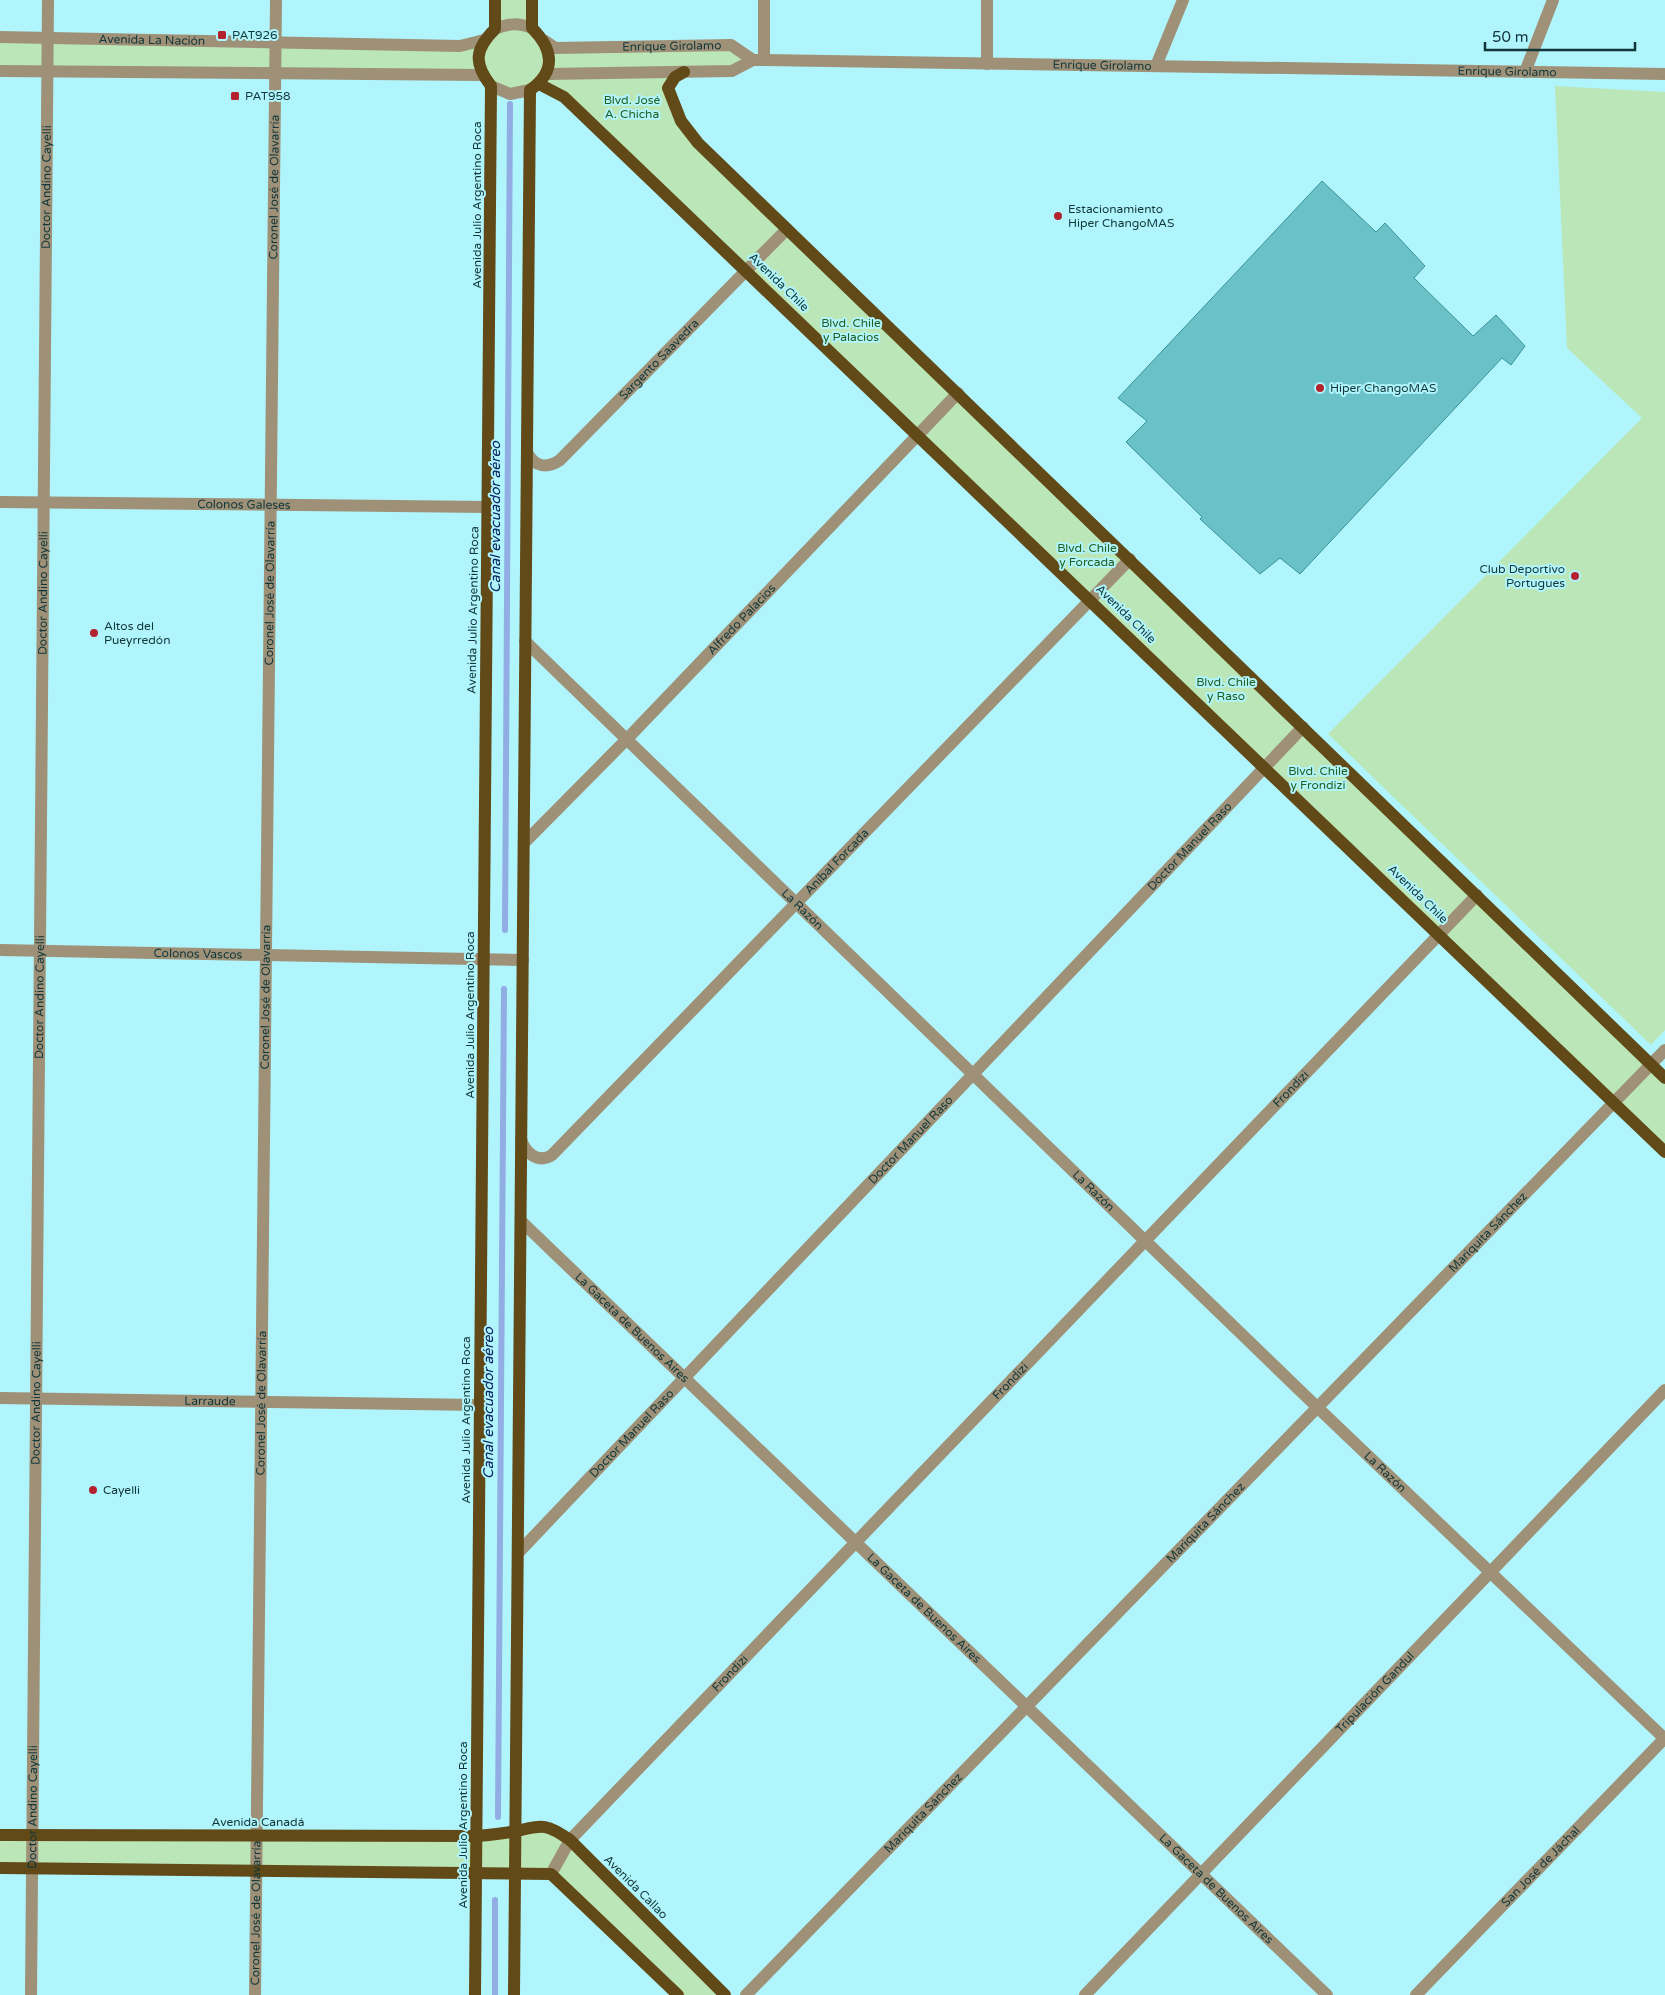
<svg xmlns="http://www.w3.org/2000/svg" width="1665" height="1995" viewBox="0 0 1665 1995" font-family="'Varela Round',sans-serif">
<rect width="100%" height="100%" fill="#b1f5fc"/>
<!-- green -->
<g fill="#bbe6b8">
<path d="M 495,0 L 532,0 L 532,28 L 555,48 L 731,45 L 753,60 L 732,71 L 701,71 L 670,83 L 681,121 L 1665,1078 L 1665,1152 L 564,97 L 539,84 L 510,94 L 482,75 L 0,71 L 0,37 L 460,46 L 495,29 Z"/>
<path d="M 1555,86 L 1665,92 L 1665,1030 L 1651,1045 L 1328,734 L 1642,418 L 1567,348 Z"/>
<path d="M 556,1830 L 725,1995 L 678,1995 L 551,1874 L 0,1868 L 0,1835 Z"/>
</g>
<g fill="none" stroke-linecap="round" stroke-linejoin="round">
<!-- stream -->
<g stroke="#91ade3" stroke-width="6">
<path d="M 505,930 L 510,104"/>
<path d="M 498,1817 L 504,989"/>
<path d="M 495,1995 L 495,1900"/>
</g>
</g>
<!-- building -->
<path fill="#6bc1c8" stroke="#39939b" d="M 1322,181 L 1376,232 L 1385,223 L 1425,266 L 1414,278 L 1473,336 L 1496,315 L 1525,346 L 1511,365 L 1502,358 L 1300,574 L 1280,558 L 1260,574 L 1200,519 L 1202,517 L 1126,442 L 1147,421 L 1118,398 Z"/>
<g fill="none" stroke-linecap="round" stroke-linejoin="round">
<!-- minor -->
<g stroke="#9e9178" stroke-width="12">
<path d="M 987,0 L 987,64"/>
<path d="M 495,29 C 509,23 518,23 532,28"/>
<path id="s1" d="M 0,37 L 460,46 L 484,40"/>
<path id="s2" d="M 545,41 L 555,48 L 731,45 L 753,60 L 764,60 L 1665,74"/>
<path d="M 764,60 L 764,0"/>
<path d="M 1156,66 L 1183,0"/>
<path d="M 0,71 L 483,75"/>
<path d="M 1525,72 L 1553,0"/>
<path d="M 546,74 L 732,71 L 753,60"/>
<path d="M 491,86 L 510,94 L 530,90"/>
<path id="s3" d="M 527,452 C 534,467 547,469 560,460 L 787,229"/>
<path id="s4" d="M 0,502 L 488,507"/>
<path id="s5" d="M 525,641 L 1317,1407 L 1665,1739"/>
<path id="s6" d="M 524,843 L 627,739 L 958,393"/>
<path id="s7" d="M 0,950 L 523,960"/>
<path id="s8" d="M 521,1139 C 525,1153 538,1164 552,1155 L 1130,559"/>
<path id="s9" d="M 521,1221 L 1327,1995"/>
<path id="s10" d="M 0,1398 L 480,1405"/>
<path id="s11" d="M 518,1553 L 1303,727"/>
<path id="s12" d="M 551,1874 L 570,1840 L 1477,895"/>
<path id="s13" d="M 31,1995 L 48,0"/>
<path id="s14" d="M 255,1995 L 276,0"/>
<path id="s15" d="M 746,1995 L 1665,1050"/>
<path id="s16" d="M 1085,1995 L 1665,1390"/>
<path id="s17" d="M 1416,1995 L 1665,1738"/>
</g>
<!-- major -->
<g stroke="#614a18" stroke-width="12">
<path d="M 684,72 L 675,77 L 668,88 L 681,121 L 698,143 L 1665,1078"/>
<path d="M 539,84 L 564,97 L 1665,1152"/>
<path d="M 0,1835 L 477,1836 C 490,1835 503,1834 516,1831 C 543,1825 546,1823 570,1840 L 725,1995"/>
<path d="M 0,1868 L 551,1874 L 678,1995"/>
<path d="M 475,1995 L 491,86 C 473,63 475,49 495,29 L 495,0"/>
<path d="M 514,1995 L 530,90 C 557,71 553,49 532,28 L 532,0"/>
</g>
</g>
<!-- markers -->
<g fill="#b4222e" stroke="#b1f5fc" stroke-width="2">
<rect x="217" y="30" width="10" height="10" rx="2.5"/>
<rect x="230" y="91" width="10" height="10" rx="2.5"/>
<circle cx="1058" cy="216" r="5"/>
<circle cx="1320" cy="388" r="5"/>
<circle cx="1575" cy="576" r="5"/>
<circle cx="94" cy="633" r="5"/>
<circle cx="93" cy="1490" r="5"/>
</g>
<g text-anchor="middle" dominant-baseline="central" stroke-width="4" stroke-linejoin="round" paint-order="stroke">
<!-- poi labels -->
<g font-size="12" fill="#11373a" stroke="#b1f5fc" text-anchor="start">
<text x="232" y="35">PAT926</text>
<text x="245" y="96">PAT958</text>
<text x="1068" y="209">Estacionamiento<tspan x="1068" dy="14">Hiper ChangoMAS</tspan></text>
<text x="1330" y="388">Hiper ChangoMAS</text>
<text x="1565" y="569" text-anchor="end">Club Deportivo<tspan x="1565" dy="14">Portugues</tspan></text>
<text x="104" y="626">Altos del<tspan x="104" dy="14">Pueyrredón</tspan></text>
<text x="103" y="1490">Cayelli</text>
</g>
<!-- street labels -->
<g font-size="12" fill="#11373a" stroke="#b1f5fc">
<text stroke="none"><textPath href="#s1" startOffset="152">Avenida La Nación</textPath></text>
<text stroke="none"><textPath href="#s2" startOffset="129">Enrique Girolamo</textPath></text>
<text stroke="none"><textPath href="#s2" startOffset="564">Enrique Girolamo</textPath></text>
<text stroke="none"><textPath href="#s2" startOffset="969">Enrique Girolamo</textPath></text>
<text stroke="none"><textPath href="#s13" startOffset="1808">Doctor Andino Cayelli</textPath></text>
<text stroke="none"><textPath href="#s14" startOffset="1808">Coronel José de Olavarría</textPath></text>
<text transform="translate(477 205) rotate(-90)">Avenida Julio Argentino Roca</text>
<text transform="translate(779 282) rotate(44)">Avenida Chile</text>
<text stroke="none"><textPath href="#s3" startOffset="181">Sargento Saavedra</textPath></text>
<text stroke="none"><textPath href="#s4" startOffset="244">Colonos Galeses</textPath></text>
<text stroke="none"><textPath href="#s13" startOffset="1402">Doctor Andino Cayelli</textPath></text>
<text stroke="none"><textPath href="#s14" startOffset="1402">Coronel José de Olavarría</textPath></text>
<text transform="translate(473 610) rotate(-89)">Avenida Julio Argentino Roca</text>
<text transform="translate(1126 614) rotate(44)">Avenida Chile</text>
<text stroke="none"><textPath href="#s6" startOffset="312">Alfredo Palacios</textPath></text>
<text stroke="none"><textPath href="#s11" startOffset="975">Doctor Manuel Raso</textPath></text>
<text stroke="none"><textPath href="#s8" startOffset="450">Aníbal Forcada</textPath></text>
<text transform="translate(1418 894) rotate(44)">Avenida Chile</text>
<text stroke="none"><textPath href="#s5" startOffset="386">La Razón</textPath></text>
<text stroke="none"><textPath href="#s7" startOffset="198">Colonos Vascos</textPath></text>
<text stroke="none"><textPath href="#s14" startOffset="998">Coronel José de Olavarría</textPath></text>
<text stroke="none"><textPath href="#s13" startOffset="998">Doctor Andino Cayelli</textPath></text>
<text transform="translate(470 1015) rotate(-90)">Avenida Julio Argentino Roca</text>
<text stroke="none"><textPath href="#s12" startOffset="1080">Frondizi</textPath></text>
<text stroke="none"><textPath href="#s11" startOffset="570">Doctor Manuel Raso</textPath></text>
<text stroke="none"><textPath href="#s5" startOffset="791">La Razón</textPath></text>
<text stroke="none"><textPath href="#s15" startOffset="1064">Mariquita Sánchez</textPath></text>
<text stroke="none"><textPath href="#s9" startOffset="154">La Gaceta de Buenos Aires</textPath></text>
<text stroke="none"><textPath href="#s12" startOffset="675">Frondizi</textPath></text>
<text stroke="none"><textPath href="#s10" startOffset="210">Larraude</textPath></text>
<text stroke="none"><textPath href="#s13" startOffset="592">Doctor Andino Cayelli</textPath></text>
<text stroke="none"><textPath href="#s14" startOffset="592">Coronel José de Olavarría</textPath></text>
<text transform="translate(466 1420) rotate(-90)">Avenida Julio Argentino Roca</text>
<text stroke="none"><textPath href="#s11" startOffset="165">Doctor Manuel Raso</textPath></text>
<text stroke="none"><textPath href="#s5" startOffset="1196">La Razón</textPath></text>
<text stroke="none"><textPath href="#s15" startOffset="659">Mariquita Sánchez</textPath></text>
<text stroke="none"><textPath href="#s9" startOffset="559">La Gaceta de Buenos Aires</textPath></text>
<text stroke="none"><textPath href="#s12" startOffset="270">Frondizi</textPath></text>
<text stroke="none"><textPath href="#s16" startOffset="419">Tripulación Gandul</textPath></text>
<text stroke="none"><textPath href="#s13" startOffset="188">Doctor Andino Cayelli</textPath></text>
<text stroke="none"><textPath href="#s15" startOffset="254">Mariquita Sánchez</textPath></text>
<text x="258" y="1822">Avenida Canadá</text>
<text transform="translate(463 1825) rotate(-90)">Avenida Julio Argentino Roca</text>
<text stroke="none"><textPath href="#s17" startOffset="179">San José de Jáchal</textPath></text>
<text transform="translate(636 1887) rotate(45)">Avenida Callao</text>
<text stroke="none"><textPath href="#s9" startOffset="964">La Gaceta de Buenos Aires</textPath></text>
<text stroke="none"><textPath href="#s14" startOffset="82">Coronel José de Olavarría</textPath></text>
</g>
<!-- park labels -->
<g font-size="12" fill="#215e20" stroke="#b1f5fc">
<text x="632" y="100">Blvd. José<tspan x="632" dy="14">A. Chicha</tspan></text>
<text x="851" y="323">Blvd. Chile<tspan x="851" dy="14">y Palacios</tspan></text>
<text x="1087" y="548">Blvd. Chile<tspan x="1087" dy="14">y Forcada</tspan></text>
<text x="1226" y="682">Blvd. Chile<tspan x="1226" dy="14">y Raso</tspan></text>
<text x="1318" y="771">Blvd. Chile<tspan x="1318" dy="14">y Frondizi</tspan></text>
</g>
<!-- water labels -->
<g font-size="14" font-style="italic" fill="#082360" stroke="#b1f5fc">
<text transform="translate(495 517) rotate(-90)">Canal evacuador aéreo</text>
<text transform="translate(488 1403) rotate(-90)">Canal evacuador aéreo</text>
</g>
</g>
<!-- scale -->
<path d="M1485 42v8h150v-8" fill="none" stroke="#11373a" stroke-width="2.5"/>
<text x="1492" y="42" font-size="15" fill="#11373a" stroke="#b1f5fc" stroke-width="4" paint-order="stroke">50 m</text>
</svg>
